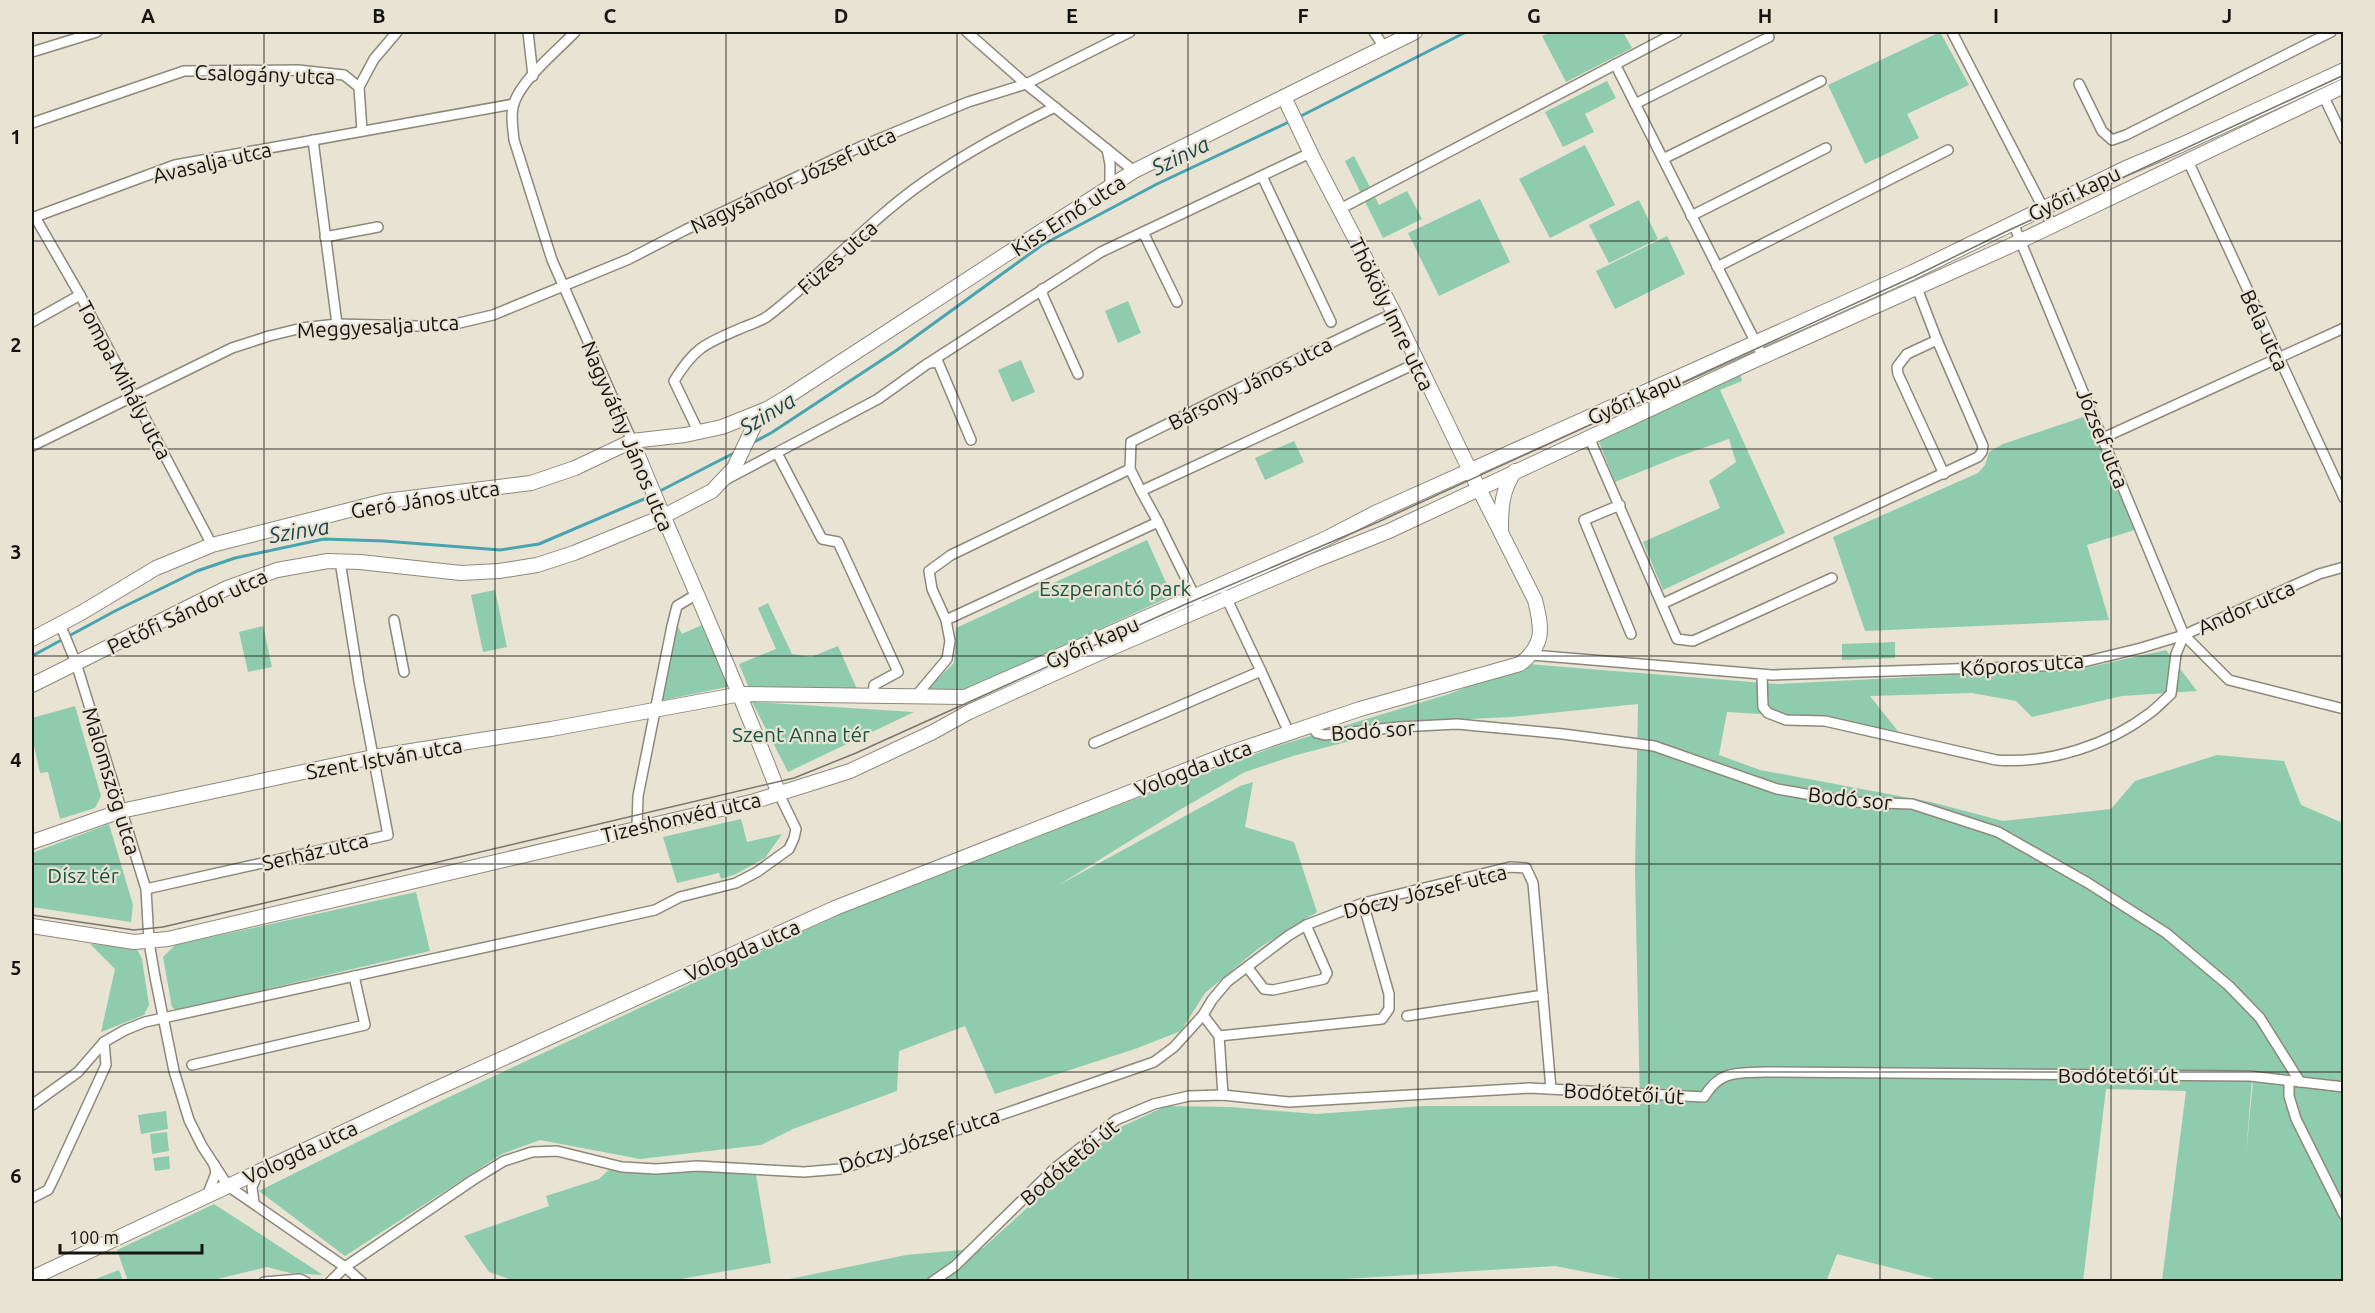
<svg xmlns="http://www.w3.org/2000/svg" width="2375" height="1313" viewBox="0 0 2375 1313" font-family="Ubuntu,sans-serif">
<rect width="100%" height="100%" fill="#e9e3d4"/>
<!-- green -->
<g fill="#8fccae">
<path d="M 1550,32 L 1623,32 L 1632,48 L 1566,82 L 1542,36 Z"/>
<path d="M 1940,32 L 1969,85 L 1907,114 L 1919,138 L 1865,164 L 1828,85 Z"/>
<path d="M 1607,81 L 1616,98 L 1585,114 L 1594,132 L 1563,147 L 1545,112 Z"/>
<path d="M 1585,145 L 1615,205 L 1550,238 L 1519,179 Z"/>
<path d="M 1354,156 L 1379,205 L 1407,191 L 1422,219 L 1383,238 L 1345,161 Z"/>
<path d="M 1480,199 L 1510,262 L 1439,296 L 1408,233 Z"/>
<path d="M 1639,200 L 1658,239 L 1609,263 L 1589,225 Z"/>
<path d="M 1667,236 L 1685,274 L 1615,309 L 1596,271 Z"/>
<path d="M 1128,301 L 1141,333 L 1118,343 L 1105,311 Z"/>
<path d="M 1021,360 L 1035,392 L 1012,402 L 998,370 Z"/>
<path d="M 1740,373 L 1742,381 L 1720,390 L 1785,533 L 1663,590 L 1643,542 L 1720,508 L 1709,481 L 1736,462 L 1729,439 L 1677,457 L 1615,482 L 1596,434 Z"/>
<path d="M 2095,413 L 2144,527 L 2087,545 L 2109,620 L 1865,631 L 1833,537 L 1978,473 L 1985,465 L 1989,452 L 2003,444 Z"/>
<path d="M 1294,441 L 1304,462 L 1265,480 L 1255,458 Z"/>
<path d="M 1147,540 L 1172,596 L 961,692 L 926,690 L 954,663 L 956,628 Z"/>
<path d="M 495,590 L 507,647 L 483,652 L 471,595 Z"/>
<path d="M 768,603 L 792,654 L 811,657 L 838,646 L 857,689 L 749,688 L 739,664 L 776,649 L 758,608 Z"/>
<path d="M 676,623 L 682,634 L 704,624 L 732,686 L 659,701 Z"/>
<path d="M 263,626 L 272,667 L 248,672 L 239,632 Z"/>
<path d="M 1895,642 L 1895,658 L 1842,660 L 1842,644 Z"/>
<path d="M 2166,650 L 2197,691 L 2122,696 L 2032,717 L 2016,701 L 1972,693 L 1870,696 L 1901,735 L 1806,717 L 1727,712 L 1719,755 L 1760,770 L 1931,802 L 2003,821 L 2111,809 L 2135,781 L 2217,755 L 2284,761 L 2301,805 L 2343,823 L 2343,1089 L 2252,1079 L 2246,1154 L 2253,1081 L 2343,1091 L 2343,1281 L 2162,1281 L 2186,1091 L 2106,1089 L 2083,1281 L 1943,1281 L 1837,1254 L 1826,1282 L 1632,1281 L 1555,1266 L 1295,1282 L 780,1281 L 906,1255 L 983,1248 L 1080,1160 L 1121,1127 L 1166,1106 L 1230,1107 L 1317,1114 L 1423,1106 L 1640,1106 L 1635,872 L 1638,704 L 1512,717 L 1425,721 L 1293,756 L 1245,772 L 1183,808 L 1057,886 L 1240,786 L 1253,782 L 1245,827 L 1294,842 L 1317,912 L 1259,948 L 1205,993 L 1181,1031 L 1135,1049 L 995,1094 L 965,1026 L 899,1051 L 897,1091 L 793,1129 L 761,1145 L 640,1159 L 540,1140 L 502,1154 L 345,1256 L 259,1191 L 428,1107 L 838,915 L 1085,818 L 1274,747 L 1449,694 L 1527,664 L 1777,684 L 2085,668 Z"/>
<path d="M 752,702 L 914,712 L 788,772 Z"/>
<path d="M 75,706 L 101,796 L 95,808 L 60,819 L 48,772 L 40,773 L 32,737 L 32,718 Z"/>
<path d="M 741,819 L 747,842 L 782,834 L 765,858 L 736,874 L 721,879 L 719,873 L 677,883 L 663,837 Z"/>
<path d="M 109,824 L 133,905 L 131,922 L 32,907 L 32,853 Z"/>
<path d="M 416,892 L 430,951 L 176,1010 L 172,1007 L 163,957 L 175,945 Z"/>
<path d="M 90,944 L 136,947 L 142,959 L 149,1005 L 144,1015 L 101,1032 L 115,969 Z"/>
<path d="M 166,1111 L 168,1129 L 141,1134 L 138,1115 Z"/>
<path d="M 167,1132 L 169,1151 L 152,1154 L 150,1134 Z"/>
<path d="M 169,1156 L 170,1169 L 155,1171 L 153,1158 Z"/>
<path d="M 612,1167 L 697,1170 L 756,1175 L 771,1263 L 670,1281 L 515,1281 L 489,1272 L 464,1236 L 549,1206 L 546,1196 L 599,1179 Z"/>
<path d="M 214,1204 L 323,1275 L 290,1273 L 267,1267 L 209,1281 L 128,1281 L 117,1250 Z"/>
<path d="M 119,1270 L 123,1281 L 90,1281 Z"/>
</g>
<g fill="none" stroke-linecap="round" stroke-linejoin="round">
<!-- stream -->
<g stroke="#47a4b0" stroke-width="3">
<path d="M 1299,117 L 1466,32"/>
<path d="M 752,443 L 771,433 L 897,350 L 1042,245 L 1157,184 L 1291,121"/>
<path d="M 656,493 L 736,452"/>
<path d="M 32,656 L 115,611 L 197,571 L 235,558 L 324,539 L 384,541 L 500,550 L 539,544 L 651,496"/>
</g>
<!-- street casing -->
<g stroke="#8d887a" stroke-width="12">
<g id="street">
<path d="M 528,32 L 533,76"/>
<path d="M 575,32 C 557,51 523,78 514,103 C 510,115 513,128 514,140 L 552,260 L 632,441"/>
<path d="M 967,32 L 1026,84 L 1134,171"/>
<path d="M 1374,32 L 1384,47"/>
<path d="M 1952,32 L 2052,225"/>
<path d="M 32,52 L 97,32"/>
<path d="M 1615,64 L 1763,357"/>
<path d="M 2079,84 L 2102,131 L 2112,140 L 2126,135 L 2331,32"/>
<path d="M 2323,95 L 2344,139"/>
<path d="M 1635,104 L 1769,37"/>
<path d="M 32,123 L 184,71 L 298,70 L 344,75 L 359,87"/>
<path d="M 362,131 L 359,87 L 374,59 L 397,32"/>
<path d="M 313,140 L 337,324"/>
<path d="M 1107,149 L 1110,164 L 1110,187"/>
<path d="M 1663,159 L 1821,81"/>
<path d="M 2188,161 L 2344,498"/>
<path d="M 1262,176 L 1331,322"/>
<path d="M 1340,209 L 1677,32"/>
<path d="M 1691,216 L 1826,148"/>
<path d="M 35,217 L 80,295 L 212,545"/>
<path d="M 32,218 L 175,165 L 514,104"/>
<path d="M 2013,223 L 2184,635 L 2229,680 L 2344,709"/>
<path d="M 1143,232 L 1177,302"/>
<path d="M 325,237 L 378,227"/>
<path d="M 1717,267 L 1948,150"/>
<path d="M 1042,289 L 1043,296 L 1078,374"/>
<path d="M 32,322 L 80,295"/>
<path d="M 1937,340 L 1907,354 L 1897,367 L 1898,374 L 1944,474"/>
<path d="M 930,363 L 938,362 L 971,440"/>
<path d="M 699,433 L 674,381 C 695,346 707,343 744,327 C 752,324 761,321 768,316 C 823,274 868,221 924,182 C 965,153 1010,129 1055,107"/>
<path d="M 1589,437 L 1677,639 L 1693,641 L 1832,578"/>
<path d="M 2103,438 L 2344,328"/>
<path d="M 32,446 L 232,348 L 269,336 L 302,328 L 337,324 L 418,326 L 455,324 L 493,315 L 629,259 L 685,230 L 862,146 L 968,102 L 1026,84 L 1130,32"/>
<path d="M 777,453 L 822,539 L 838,542 L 898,672 L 874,685 L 873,696"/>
<path d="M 1130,469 L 1141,491"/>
<path d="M 727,479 L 878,399 L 927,364 L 1101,252 L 1310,153"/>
<path d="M 1620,505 L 1584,520 L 1631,634"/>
<path d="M 1158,522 L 1197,601"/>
<path d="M 1662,604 L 1978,457 L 1982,452 L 1983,446 L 1937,340 L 1917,288"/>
<path d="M 394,620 L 404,672"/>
<path d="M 946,620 L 1158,522 L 1141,491 L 1417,363"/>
<path d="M 60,624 L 76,663 L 146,889 L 149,942 L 155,977 L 174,1071 L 189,1120 L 202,1146 L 228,1186 L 345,1267 L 362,1282"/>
<path d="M 1532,655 L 1772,675 L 2071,665 L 2141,648 L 2184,635 L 2319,574 L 2344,567"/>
<path d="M 1261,671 L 1289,733"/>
<path d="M 1762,675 L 1763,707 L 1768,713 L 1786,720 L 1825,721 L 1996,760 C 2050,764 2108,745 2150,713 C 2158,707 2164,700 2171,694 L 2176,654 L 2184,635"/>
<path d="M 915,697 L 947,659 L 950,641 L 946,620 L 932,589 L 929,571 L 951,555 L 1130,469 L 1131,442 C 1219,399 1305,354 1394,313"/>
<path d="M 1311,726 L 1317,733 L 1325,735 L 1399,727 L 1457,724 L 1563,734 L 1654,746 L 1777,789 L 1852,802 L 1912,804 L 1998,832 L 2088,883 L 2166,933 L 2229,986 L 2260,1018 L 2300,1082"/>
<path d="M 1094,743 L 1261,671 L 1225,595"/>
<path d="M 637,828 L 638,796 L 672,626 L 677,606 L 697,594"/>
<path d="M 146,889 L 388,835 L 359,682 L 340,561"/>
<path d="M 1248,968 L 1264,989 L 1273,990 L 1324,979 L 1327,973 L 1306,925"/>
<path d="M 1203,1015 L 1219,1036 L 1223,1095"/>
<path d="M 1407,1016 L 1543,995"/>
<path d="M 1219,1036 L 1382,1019 L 1389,1009 L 1389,994 L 1363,903"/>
<path d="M 192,1065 L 365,1025 L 354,976"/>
<path d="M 2289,1082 L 2289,1096 L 2296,1119 L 2344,1215"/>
<path d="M 32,1105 L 78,1072 L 104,1042 L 125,1030 L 145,1022 L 655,910 L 680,897 L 736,883 L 757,872 L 789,849 L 794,838 L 796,829 L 779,794"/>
<path d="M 207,1196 L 216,1173 L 214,1164"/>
<path d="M 32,1198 L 48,1190 L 53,1180 L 106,1065 L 104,1042"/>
<path d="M 254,1203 L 252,1187 L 258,1173"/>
<path d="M 264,1282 L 300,1279 L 306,1282"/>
<path d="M 330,1282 L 345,1267 L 473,1180 L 504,1161 L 532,1152 L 557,1151 L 622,1167 L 656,1169 L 697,1166 L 804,1172 L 840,1169 L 882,1156 L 1154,1062 L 1174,1047 L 1203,1015 L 1212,1000 L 1227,982 L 1288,936 L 1306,925 L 1363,903 L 1510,867 L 1526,868 L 1533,883 L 1551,1089"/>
<path d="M 932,1282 L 955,1266 L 1055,1168 L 1116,1120 L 1154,1104 L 1189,1096 L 1223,1095 L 1289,1102 L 1529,1088 L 1704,1097 C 1720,1070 1737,1073 1766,1072 L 2250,1076 L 2344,1087"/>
</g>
</g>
<!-- secondary casing -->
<g stroke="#8d887a" stroke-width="16">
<g id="secondary">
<path d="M 632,441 C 680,559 734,674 779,794"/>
<path d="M 1501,529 C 1501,506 1502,490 1515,471"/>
<path d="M 32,639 L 81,613 L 156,568 L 212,545 L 385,501 L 531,483 L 575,468 L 632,441 L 685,435 L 722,427 L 767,409 L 787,397 L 1134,171 L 1415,32"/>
<path d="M 32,685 L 227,588 L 277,570 L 328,561 L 360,562 L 461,573 L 499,571 L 537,565 L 574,553 L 662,517 L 712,491 L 734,468 L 755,424 L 764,412"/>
<path d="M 32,842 L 121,811 L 373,757 L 551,729 L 741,694 L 965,697 L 1325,539 L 1375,513 L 1913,272 L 2126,168 L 2181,145 L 2344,70"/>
<path d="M 32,926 L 134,942 L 168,939 L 755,801 L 850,771 L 933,732 L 969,712 L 1095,655 L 1316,560 L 1389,531 L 1751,362 L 2012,245 L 2344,86"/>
<path d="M 32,1278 L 431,1091 L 835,908 L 1230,753 L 1360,709 L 1520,664 C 1545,645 1542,628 1535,600 L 1475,481 L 1394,313 L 1314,160 L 1284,97"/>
</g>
</g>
<!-- street -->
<use href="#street" stroke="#fff" stroke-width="9"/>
<!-- secondary -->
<use href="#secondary" stroke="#fff" stroke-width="14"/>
<!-- tram -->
<path stroke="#79756b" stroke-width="1.5" d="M 32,915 L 134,930 L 163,927 L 794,778 L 856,753 L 1186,604 L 1378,522 L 1915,276 L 2005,232 L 2344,75"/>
</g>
<!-- grid -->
<path fill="none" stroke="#16140f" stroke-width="1.5" stroke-opacity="0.55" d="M 264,32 L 264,1282M 495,32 L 495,1282M 726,32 L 726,1282M 957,32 L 957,1282M 1188,32 L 1188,1282M 1418,32 L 1418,1282M 1649,32 L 1649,1282M 1880,32 L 1880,1282M 2111,32 L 2111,1282M 32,241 L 2344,241M 32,449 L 2344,449M 32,656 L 2344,656M 32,864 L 2344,864M 32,1072 L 2344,1072"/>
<g text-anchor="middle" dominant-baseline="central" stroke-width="4.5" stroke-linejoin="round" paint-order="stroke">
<!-- street labels -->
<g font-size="21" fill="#16140f" stroke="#e9e3d4">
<text transform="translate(265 74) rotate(2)">Csalogány utca</text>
<text transform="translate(212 162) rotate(-13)">Avasalja utca</text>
<text transform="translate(793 180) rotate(-25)">Nagysándor József utca</text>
<text transform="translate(2074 193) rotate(-26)">Győri kapu</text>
<text transform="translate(1068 215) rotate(-33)">Kiss Ernő utca</text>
<text transform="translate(837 257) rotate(-42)">Füzes utca</text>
<text transform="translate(1392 314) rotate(64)">Thököly Imre utca</text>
<text transform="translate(378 326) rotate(-3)">Meggyesalja utca</text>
<text transform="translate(2265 330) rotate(65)">Béla utca</text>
<text transform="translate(125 380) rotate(62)">Tompa Mihály utca</text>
<text transform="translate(1250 383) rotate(-27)">Bársony János utca</text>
<text transform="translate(1634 398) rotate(-24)">Győri kapu</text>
<text transform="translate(628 436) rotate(67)">Nagyváthy János utca</text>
<text transform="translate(2103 438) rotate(68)">József utca</text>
<text transform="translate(425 499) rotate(-9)">Geró János utca</text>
<text transform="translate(2246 607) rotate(-24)">Andor utca</text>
<text transform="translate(187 611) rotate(-25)">Petőfi Sándor utca</text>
<text transform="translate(1092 642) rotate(-24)">Győri kapu</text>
<text transform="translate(2022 664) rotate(-4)">Kőporos utca</text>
<text transform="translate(1373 730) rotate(-4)">Bodó sor</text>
<text transform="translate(384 758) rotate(-10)">Szent István utca</text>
<text transform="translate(1193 768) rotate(-21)">Vologda utca</text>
<text transform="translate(112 781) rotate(73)">Malomszög utca</text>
<text transform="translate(1850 798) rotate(6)">Bodó sor</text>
<text transform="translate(681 817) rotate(-13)">Tizeshonvéd utca</text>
<text transform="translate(315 851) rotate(-13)">Serház utca</text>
<text transform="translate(1425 891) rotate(-14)">Dóczy József utca</text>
<text transform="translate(742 950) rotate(-24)">Vologda utca</text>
<text x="2118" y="1075">Bodótetői út</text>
<text transform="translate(1624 1093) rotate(3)">Bodótetői út</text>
<text transform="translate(919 1140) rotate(-18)">Dóczy József utca</text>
<text transform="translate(300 1152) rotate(-25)">Vologda utca</text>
<text transform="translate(1069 1162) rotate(-40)">Bodótetői út</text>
</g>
<!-- park labels -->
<g font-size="21" fill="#1b543d" stroke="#e9e3d4">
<text x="1115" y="588">Eszperantó park</text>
<text x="801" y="734">Szent Anna tér</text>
<text x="83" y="875">Dísz tér</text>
</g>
<!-- water labels -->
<g font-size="22" font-style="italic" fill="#1a444a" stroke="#e9e3d4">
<text transform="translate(1180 155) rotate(-26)">Szinva</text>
<text transform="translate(767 413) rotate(-31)">Szinva</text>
<text transform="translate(299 530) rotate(-9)">Szinva</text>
</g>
</g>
<!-- border -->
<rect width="2375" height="1313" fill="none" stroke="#e9e3d4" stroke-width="66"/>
<!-- scale -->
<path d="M60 1244v9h142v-9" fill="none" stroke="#16140f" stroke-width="3"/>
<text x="69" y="1244" font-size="18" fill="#16140f" stroke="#e9e3d4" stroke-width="4.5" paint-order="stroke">100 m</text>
<rect x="33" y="33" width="2309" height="1247" fill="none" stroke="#16140f" stroke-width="2"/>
<g font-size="20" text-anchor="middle" font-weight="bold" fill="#16140f">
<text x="148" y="23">A</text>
<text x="379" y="23">B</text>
<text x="610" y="23">C</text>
<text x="841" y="23">D</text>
<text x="1072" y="23">E</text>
<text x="1303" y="23">F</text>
<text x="1534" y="23">G</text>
<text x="1765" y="23">H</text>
<text x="1996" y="23">I</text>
<text x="2227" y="23">J</text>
<text x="16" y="144">1</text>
<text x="16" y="352">2</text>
<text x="16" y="559">3</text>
<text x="16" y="767">4</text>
<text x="16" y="975">5</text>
<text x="16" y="1183">6</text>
</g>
</svg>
